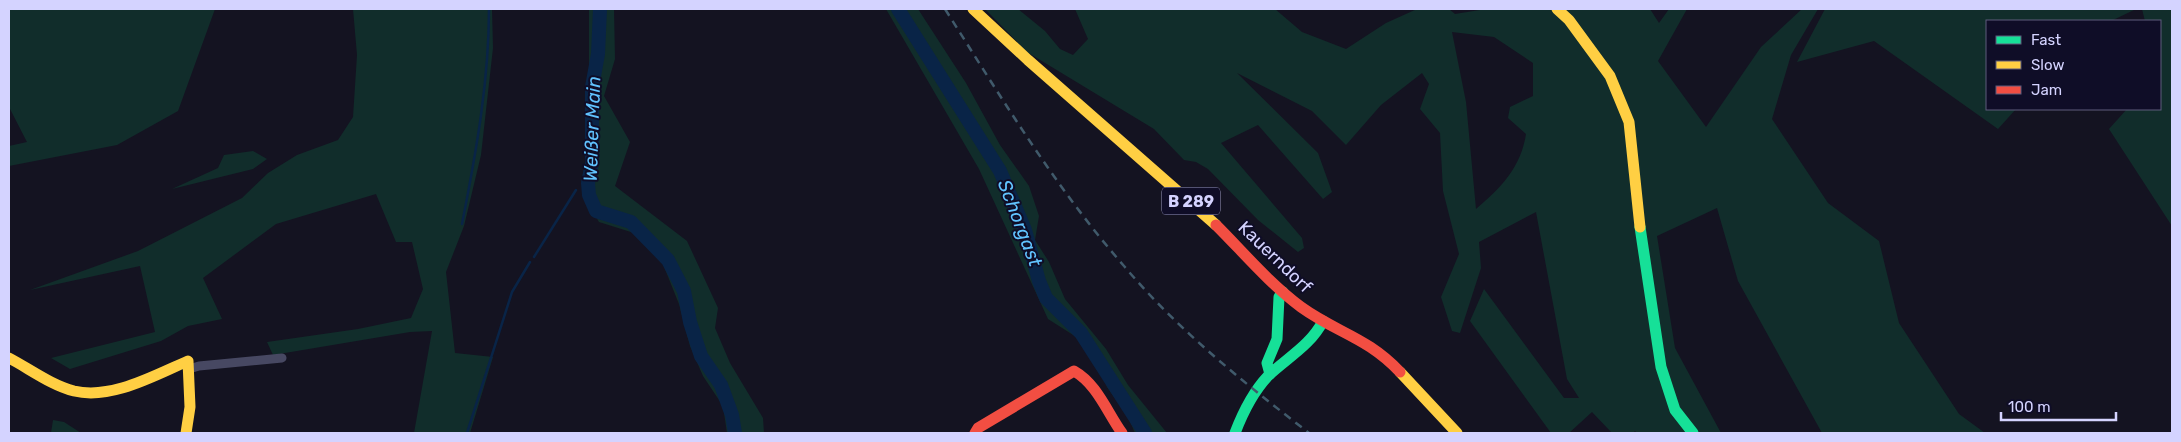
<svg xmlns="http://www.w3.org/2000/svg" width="2181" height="442" viewBox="0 0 2181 442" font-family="Rubik,sans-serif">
<rect width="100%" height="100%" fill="#141321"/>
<!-- green -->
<g fill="#112d2b" fill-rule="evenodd">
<path d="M 9,9 L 215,9 L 178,111 L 117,145 L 9,166 L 9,146 L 27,142 L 9,107 Z"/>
<path d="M 353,9 L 492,9 L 493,48 L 481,155 L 464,226 L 446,272 L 455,353 L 493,357 L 470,433 L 414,433 L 432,331 L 410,332 L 273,355 L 267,342 L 358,329 L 411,318 L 423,289 L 412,242 L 396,242 L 376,194 L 276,224 L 203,278 L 222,319 L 188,326 L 161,341 L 70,369 L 51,358 L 155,332 L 140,266 L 30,290 L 138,251 L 242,198 L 268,173 L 297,155 L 338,140 L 353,117 L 357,55 Z"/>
<path d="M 589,9 L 614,9 L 615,59 L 604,96 L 630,142 L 615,186 L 687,241 L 718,308 L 715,328 L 730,363 L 763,418 L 764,433 L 727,433 L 723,406 L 703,376 L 690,346 L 679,304 L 663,264 L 634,233 L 599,222 L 583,195 L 589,120 Z"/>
<path d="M 886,9 L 918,9 L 966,83 L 1000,145 L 1029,186 L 1039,216 L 1035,240 L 1049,262 L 1065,299 L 1106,349 L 1128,385 L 1167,433 L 1135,433 L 1128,417 L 1107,387 L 1102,372 L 1081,340 L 1048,319 L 979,169 Z"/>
<path d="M 985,9 L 1018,9 L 1045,31 L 1060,49 L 1073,55 L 1088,39 L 1075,9 L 1275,9 L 1302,32 L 1346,49 L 1386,23 L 1417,9 L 1449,9 L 1455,14 L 1486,9 L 1650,9 L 1659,23 L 1669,9 L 1687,9 L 1658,61 L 1706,127 L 1761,47 L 1802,9 L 1818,9 L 1791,55 L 1772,119 L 1828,203 L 1879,241 L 1899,323 L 1959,414 L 1985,433 L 1822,433 L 1738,281 L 1717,208 L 1657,236 L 1675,348 L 1721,433 L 1637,433 L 1635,431 L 1633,433 L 1612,433 L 1592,412 L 1569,433 L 1551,433 L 1470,321 L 1484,289 L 1564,398 L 1579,398 L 1567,379 L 1536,212 L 1479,242 L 1481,268 L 1460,333 L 1452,331 L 1441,297 L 1459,254 L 1443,191 L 1440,133 L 1420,109 L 1429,84 L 1422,73 L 1381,105 L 1346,145 L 1312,111 L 1237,73 L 1318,153 L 1332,192 L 1323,199 L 1258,125 L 1221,143 L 1302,238 L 1304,248 L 1298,252 L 1258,220 L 1208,169 L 1196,162 L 1184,160 L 1154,129 L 1027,52 ZM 1452,32 L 1494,37 L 1533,63 L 1533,96 L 1510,107 L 1508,118 L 1526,134 C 1521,167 1501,188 1476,209 L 1466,102 Z"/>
<path d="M 1825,9 L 2136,9 L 2111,21 L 1987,21 L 1987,109 L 2016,109 L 1998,129 L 1874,41 L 1797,62 Z"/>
<path d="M 2142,9 L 2172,9 L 2172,226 L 2109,129 L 2127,109 L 2160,109 L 2160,21 L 2145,21 Z"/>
<path d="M 253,151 L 267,159 L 253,169 L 172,189 L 218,168 L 224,155 Z"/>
<path d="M 53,420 L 64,422 L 81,433 L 51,433 Z"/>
</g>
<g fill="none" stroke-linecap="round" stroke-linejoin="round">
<!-- stream -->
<g stroke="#092447" stroke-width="2.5">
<path d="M 462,224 C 476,153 489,81 489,9"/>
<path d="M 534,257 L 576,190"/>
<path d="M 467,433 L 512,292 L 530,262"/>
</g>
<!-- river -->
<g stroke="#092447" stroke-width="14">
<path d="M 600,9 L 598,54 L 592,87 L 592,163 L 588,183 L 589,195 L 596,211 L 631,222 L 668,260 L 684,291 L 690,322 L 701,356 L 721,385 L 732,415 L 735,433"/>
<path d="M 898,9 L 1000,171 L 1025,230 L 1039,281 L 1046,298 L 1081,333 L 1145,433"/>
</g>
<!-- street -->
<path stroke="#474862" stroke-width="9" d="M 189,369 L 199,366 L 282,358"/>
<!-- fast -->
<g stroke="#16e098" stroke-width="11">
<path d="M 1640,227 L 1661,367 L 1675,410 L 1693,433"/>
<path d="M 1270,374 L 1267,363 L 1277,339 L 1279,297 L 1283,292"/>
<path d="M 1235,433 C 1243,412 1252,393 1268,376 C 1287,358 1311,345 1323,321"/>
</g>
<!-- slow -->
<g stroke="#ffcf43" stroke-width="11">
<path d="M 973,9 L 1028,60 L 1216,225"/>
<path d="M 1557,9 L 1569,20 L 1610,76 L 1629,122 L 1640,227"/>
<path d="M 9,358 C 30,369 51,385 74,391 C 112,400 155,375 188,361 L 190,407 L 186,433"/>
<path d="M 1400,372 L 1457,433"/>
</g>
<!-- jam -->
<g stroke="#f24e42" stroke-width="11">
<path d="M 1216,225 C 1244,253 1270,284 1301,307 C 1337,333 1367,337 1400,372"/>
<path d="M 975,433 L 978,428 L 1074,371 C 1097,384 1107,412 1122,433"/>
</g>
<!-- rail -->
<path stroke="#405a6b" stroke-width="2.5" stroke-dasharray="8 6" stroke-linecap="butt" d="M 945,9 C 1001,97 1055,187 1124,266 C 1178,330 1243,382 1309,433"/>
</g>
<g text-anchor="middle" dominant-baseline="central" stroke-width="4" stroke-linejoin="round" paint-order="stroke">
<!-- shield labels -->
<rect fill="#0f0d27" stroke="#9998be" stroke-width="1" x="1162" y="187.5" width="58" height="27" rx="4"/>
<g font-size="16" font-weight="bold" fill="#d4d3ff">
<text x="1191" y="201">B 289</text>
</g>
<!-- street labels -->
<g font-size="18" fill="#d4d3ff" stroke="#0f0d27">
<text transform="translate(1275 257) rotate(44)">Kauerndorf</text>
</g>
<!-- water labels -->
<g font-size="19" font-style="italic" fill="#61c3ff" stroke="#0f0d27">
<text transform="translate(592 129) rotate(-88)">Weißer Main</text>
<text transform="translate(1020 223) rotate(69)">Schorgast</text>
</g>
</g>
<!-- border -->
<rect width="2181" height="442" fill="none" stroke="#d4d3ff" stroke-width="20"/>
<!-- legend -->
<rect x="1986" y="20" width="175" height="90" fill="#0f0d27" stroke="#5e5c7d"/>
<rect x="1996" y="36" width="25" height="8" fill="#16e098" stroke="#5e5c7d"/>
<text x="2031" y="45" font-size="15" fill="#d4d3ff">Fast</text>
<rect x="1996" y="61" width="25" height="8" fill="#ffcf43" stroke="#5e5c7d"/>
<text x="2031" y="70" font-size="15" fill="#d4d3ff">Slow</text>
<rect x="1996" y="86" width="25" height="8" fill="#f24e42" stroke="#5e5c7d"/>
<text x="2031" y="95" font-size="15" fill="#d4d3ff">Jam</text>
<!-- scale -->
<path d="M2001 412v8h115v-8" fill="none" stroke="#d4d3ff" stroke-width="2.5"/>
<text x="2008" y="412" font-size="15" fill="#d4d3ff" stroke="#0f0d27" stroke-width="4" paint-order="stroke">100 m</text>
</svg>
